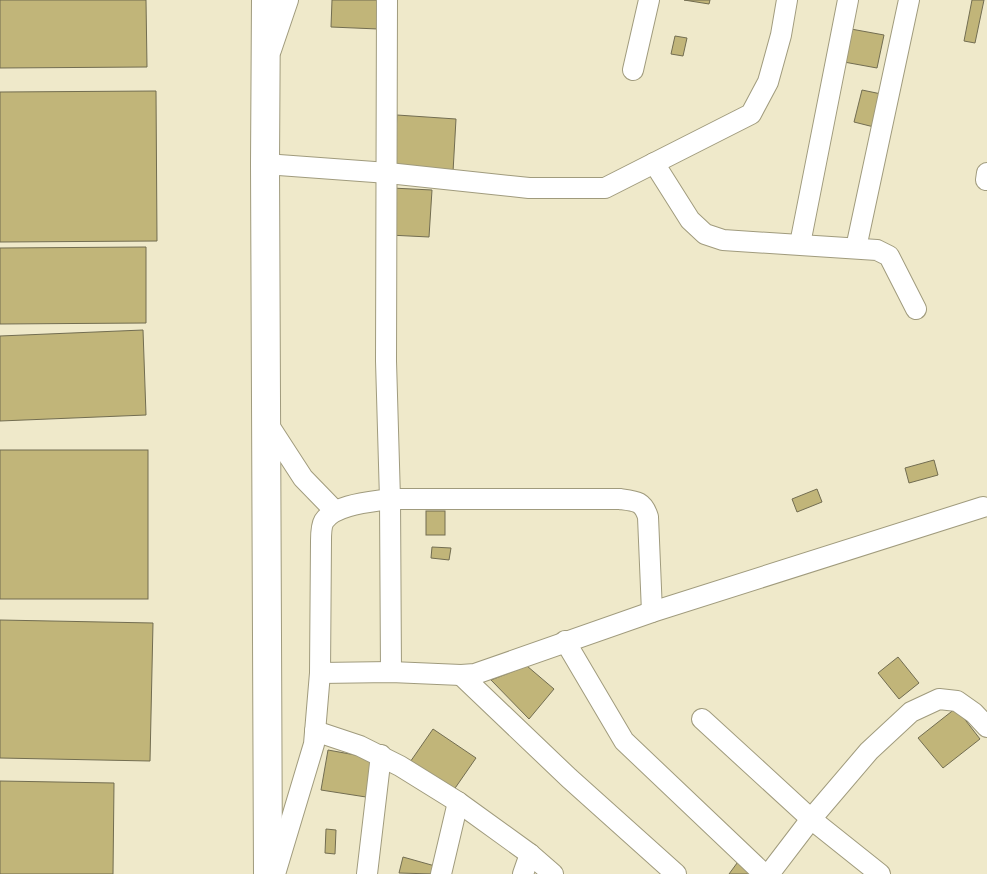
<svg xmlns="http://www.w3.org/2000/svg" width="987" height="874" viewBox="0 0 987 874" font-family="'Space Grotesk',sans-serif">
<rect width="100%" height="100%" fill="#efe9ca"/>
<!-- building -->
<g fill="#c1b579" stroke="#726d51">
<path d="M 0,0 L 146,0 L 147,67 L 0,68 Z"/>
<path d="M 332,0 L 380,0 L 378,29 L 331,27 Z"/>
<path d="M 684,0 L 710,0 L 709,4 Z"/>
<path d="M 972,0 L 984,0 L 975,43 L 964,41 Z"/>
<path d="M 851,29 L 884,35 L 877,68 L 844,62 Z"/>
<path d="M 675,36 L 687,38 L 683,56 L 671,54 Z"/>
<path d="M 862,90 L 886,95 L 878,128 L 854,122 Z"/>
<path d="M 156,91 L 157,241 L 0,242 L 0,92 Z"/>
<path d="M 397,115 L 456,119 L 453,172 L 394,168 Z"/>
<path d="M 392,188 L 432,190 L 429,237 L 389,235 Z"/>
<path d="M 146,247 L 146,323 L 0,324 L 0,248 Z"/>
<path d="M 143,330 L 146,415 L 0,421 L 0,336 Z"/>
<rect x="0" y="450" width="148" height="149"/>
<path d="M 934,460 L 938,475 L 909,483 L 905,468 Z"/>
<path d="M 817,489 L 822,502 L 797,512 L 792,499 Z"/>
<rect x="426" y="511" width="19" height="24"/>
<path d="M 432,547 L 451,548 L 449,560 L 431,558 Z"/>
<path d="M 0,620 L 153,623 L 150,761 L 0,758 Z"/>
<path d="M 898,657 L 919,683 L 899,699 L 878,673 Z"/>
<path d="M 527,666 L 554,689 L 529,719 L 491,680 Z"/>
<path d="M 956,708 L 980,739 L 943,768 L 918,738 Z"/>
<path d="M 433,729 L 476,758 L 451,794 L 408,765 Z"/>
<path d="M 328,750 L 372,758 L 366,797 L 321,790 Z"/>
<path d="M 0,781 L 114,783 L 113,874 L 0,874 Z"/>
<path d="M 326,829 L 336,830 L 335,854 L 325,853 Z"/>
<path d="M 403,857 L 435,866 L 433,874 L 399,873 Z"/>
<path d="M 740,859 L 753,874 L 729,874 Z"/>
</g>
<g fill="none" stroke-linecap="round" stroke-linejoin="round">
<!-- street casing -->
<g stroke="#a09b7d" stroke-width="22">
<g id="street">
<path d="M 387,0 L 386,361 L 390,499 L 391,672"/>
<path d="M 271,50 L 288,0"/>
<path d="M 633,70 L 649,0"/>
<path d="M 654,163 L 690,220 L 705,234 L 723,240 L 877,250 L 889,256 L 916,309"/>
<path d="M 265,164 L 388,173 L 529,188 L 605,188 L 751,114 L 768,82 L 781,35 L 787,0"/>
<path d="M 986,180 L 987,173"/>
<path d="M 800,244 L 848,0"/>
<path d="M 856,248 L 909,0"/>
<path d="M 266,421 L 303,478 L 335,511"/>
<path d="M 565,641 L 624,741 L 764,874"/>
<path d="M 320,673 L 391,672 L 461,675 L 475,674 L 652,612 L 983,507"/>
<path d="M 461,675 L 569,778 L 676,874"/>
<path d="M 702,719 L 811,819 L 880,874"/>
<path d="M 315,731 L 360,746 L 400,766 L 458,802 L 530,854 L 553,874"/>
<path d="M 275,874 L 314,744 L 320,673 L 321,541 C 321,535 321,526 324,521 C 335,504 372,502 390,499 L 620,499 C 636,501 643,501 648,517 L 652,612"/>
<path d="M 367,874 L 381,755"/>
<path d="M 441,874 L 458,802"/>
<path d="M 523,874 L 530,854"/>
<path d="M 769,874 L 811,819 L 869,751 L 911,712 L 939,699 L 957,701 L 974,713 L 987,727"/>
</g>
</g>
<!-- secondary casing -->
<g stroke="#a09b7d" stroke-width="30">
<path id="secondary" d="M 266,0 L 265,164 L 268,874"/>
</g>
<!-- street -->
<use href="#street" stroke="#fff" stroke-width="20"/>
<!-- secondary -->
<use href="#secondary" stroke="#fff" stroke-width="28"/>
</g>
</svg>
